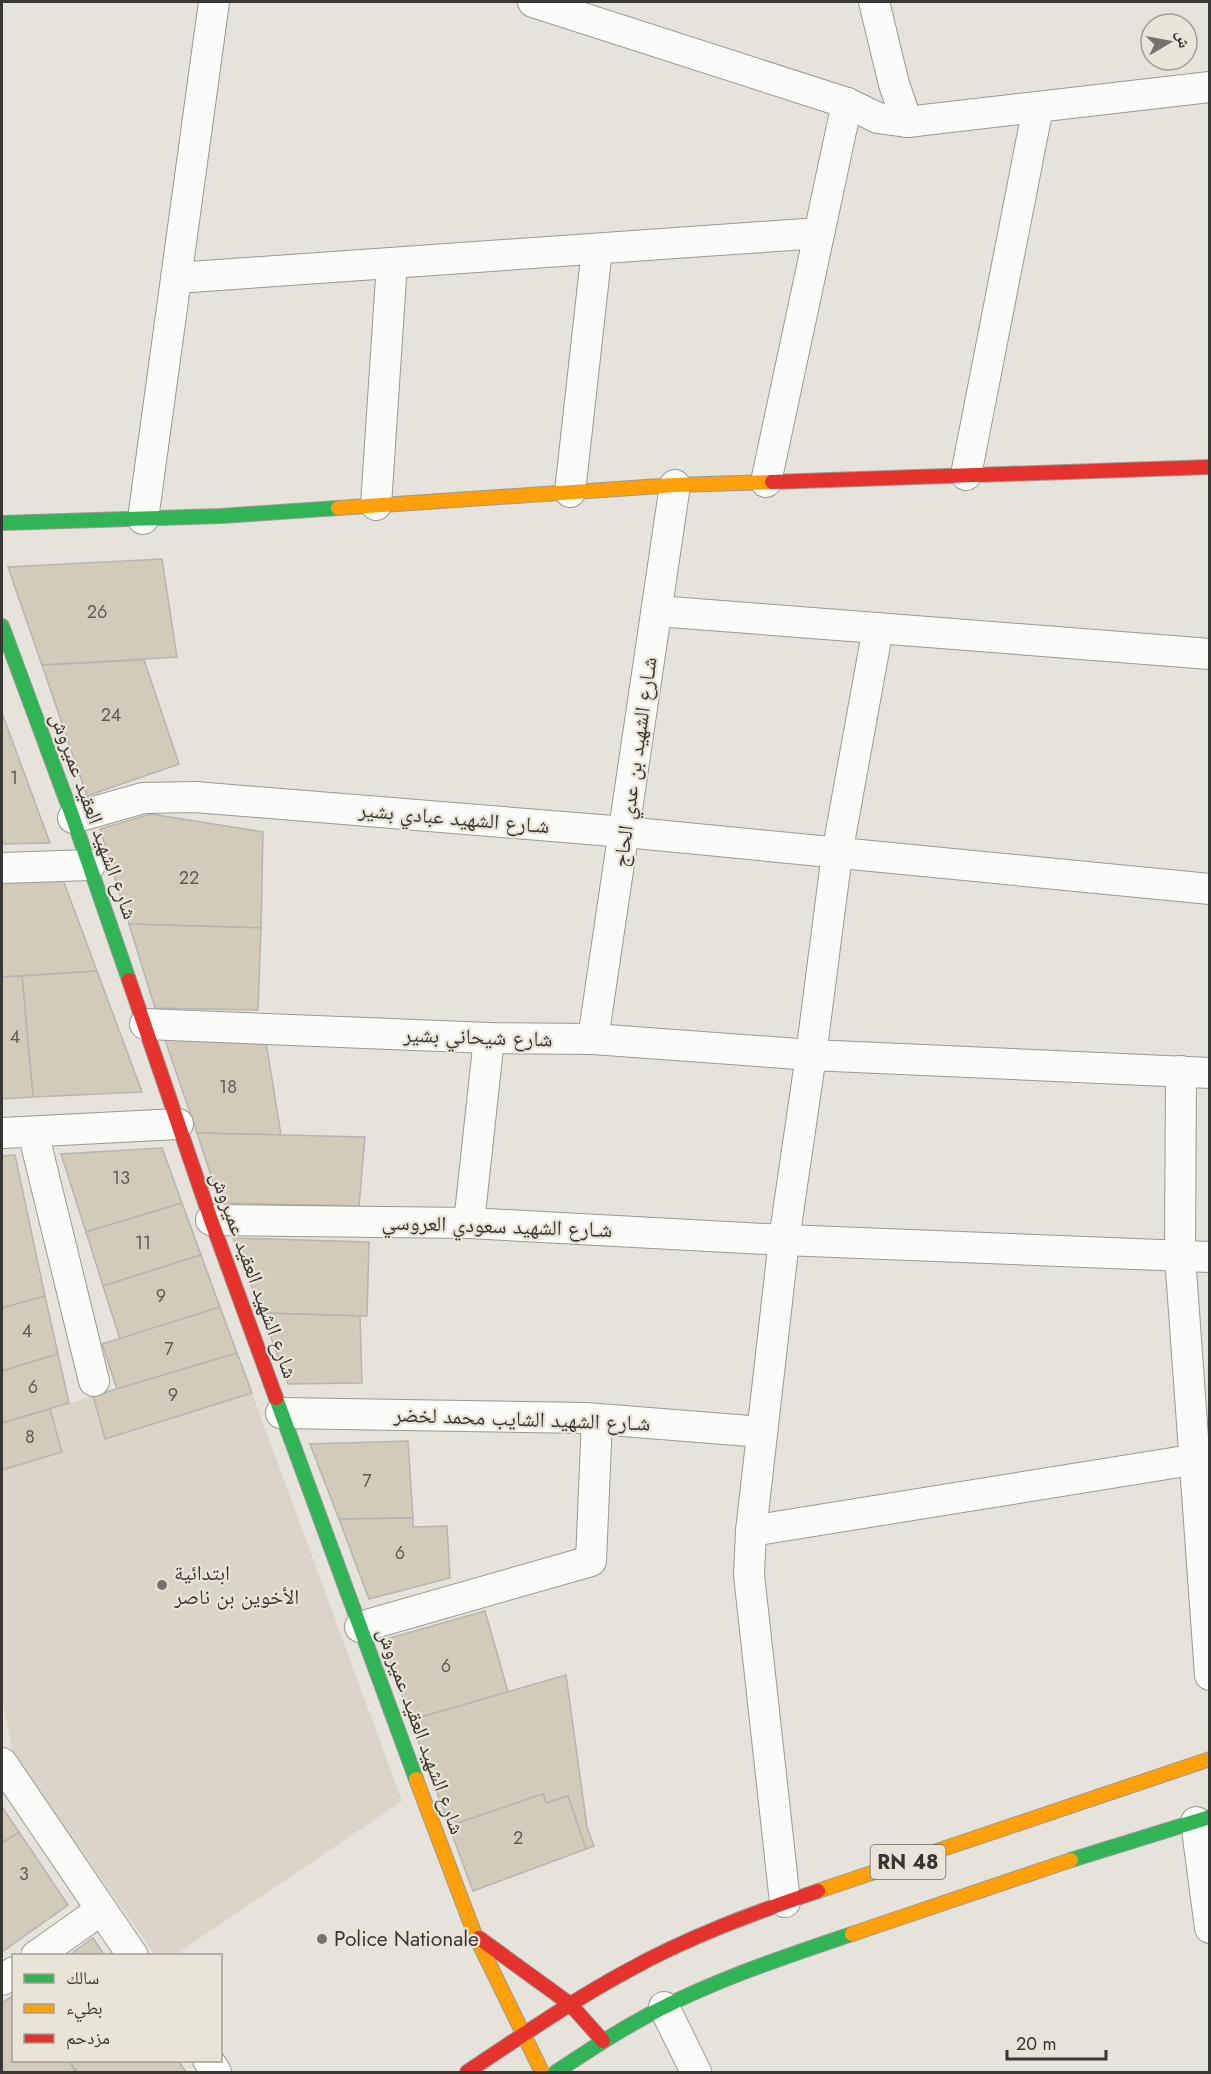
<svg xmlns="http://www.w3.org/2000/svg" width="1211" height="2074" viewBox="0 0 1211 2074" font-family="Jost,'Noto Naskh Arabic',sans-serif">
<rect width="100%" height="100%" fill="#e5e3dc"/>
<!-- built -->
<path fill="#dbd5c9" d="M 252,1393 L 402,1801 L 175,1955 L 155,1955 L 13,1754 L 2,1700 L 2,1470 L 62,1452 L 50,1409 L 93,1396 L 105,1438 Z"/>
<!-- building -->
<g fill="#d2cbba" stroke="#b6b5af" stroke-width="1.5">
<path d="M 162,559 L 177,657 L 42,665 L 8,567 Z"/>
<path d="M 144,660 L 179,764 L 87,796 L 42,665 Z"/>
<path d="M 2,713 L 50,843 L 2,844 Z"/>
<path d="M 151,814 L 263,832 L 261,928 L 129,924 L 100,829 Z"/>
<path d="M 62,877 L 97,971 L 2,977 L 2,880 Z"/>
<path d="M 129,924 L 261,928 L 258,1010 L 155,1008 Z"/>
<path d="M 97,971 L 142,1092 L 33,1097 L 22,976 Z"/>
<path d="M 22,976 L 33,1097 L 2,1099 L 2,977 Z"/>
<path d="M 164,1037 L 266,1042 L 281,1135 L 197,1133 Z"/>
<path d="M 197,1133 L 365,1137 L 359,1206 L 220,1203 Z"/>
<path d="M 162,1148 L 182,1203 L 86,1232 L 61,1154 Z"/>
<path d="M 15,1155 L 45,1296 L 2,1308 L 2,1156 Z"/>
<path d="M 182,1203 L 201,1255 L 103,1286 L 86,1232 Z"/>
<path d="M 233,1238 L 369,1242 L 367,1316 L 262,1313 Z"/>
<path d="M 201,1255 L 220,1307 L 120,1339 L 103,1286 Z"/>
<path d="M 45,1296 L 58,1354 L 2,1371 L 2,1308 Z"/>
<path d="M 220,1307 L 237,1353 L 117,1389 L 102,1344 Z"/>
<path d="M 262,1313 L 360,1316 L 362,1383 L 288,1384 Z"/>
<path d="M 237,1353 L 252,1393 L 105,1439 L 93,1396 Z"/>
<path d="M 58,1354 L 69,1403 L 2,1423 L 2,1371 Z"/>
<path d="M 50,1409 L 62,1452 L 2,1470 L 2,1423 Z"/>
<path d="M 408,1441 L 413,1518 L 339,1519 L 310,1444 Z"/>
<path d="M 413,1518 L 413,1527 L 447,1526 L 450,1578 L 369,1599 L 339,1519 Z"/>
<path d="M 485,1611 L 508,1692 L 411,1720 L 383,1640 Z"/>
<path d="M 566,1675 L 587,1827 L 594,1846 L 586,1849 L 568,1796 L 546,1803 L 543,1794 L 449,1826 L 411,1720 Z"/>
<path d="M 543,1794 L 546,1803 L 568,1796 L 586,1849 L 473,1891 L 449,1826 Z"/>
<path d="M 2,1807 L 19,1832 L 2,1843 Z"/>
<path d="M 19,1832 L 68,1905 L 2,1952 L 2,1843 Z"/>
<path d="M 93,1938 L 105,1956 L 68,1956 Z"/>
<path d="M 14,1995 L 14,2060 L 68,2060 L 76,2072 L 2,2072 L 2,2003 Z"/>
<path d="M 68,2060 L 178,2060 L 186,2072 L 77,2072 Z"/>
</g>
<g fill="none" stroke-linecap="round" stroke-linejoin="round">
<!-- street casing -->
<g stroke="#9a9994" stroke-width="32">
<g id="street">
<path d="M 533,2 L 847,103 L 878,118 L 907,122 L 1210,87"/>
<path d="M 874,2 L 894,84 L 907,122"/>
<path d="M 176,278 L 819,233"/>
<path d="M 966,475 L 1038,107"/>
<path d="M 766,482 L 847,103"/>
<path d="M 570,492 L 597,249"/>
<path d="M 376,505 L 392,263"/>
<path d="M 143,519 L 214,2"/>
<path d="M 657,611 L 1210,654"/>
<path d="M 73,818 L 143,798 L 195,797 L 625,832 L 1210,889"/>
<path d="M 2,868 L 90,865"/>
<path d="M 145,1024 L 489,1038 L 593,1039 L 811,1055 L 1210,1073"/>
<path d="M 593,1039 L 675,485"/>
<path d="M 1181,1071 L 1180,1256 L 1210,1675"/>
<path d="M 33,1132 L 94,1381"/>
<path d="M 2,1133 L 178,1124"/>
<path d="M 211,1220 L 469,1223 L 784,1240 L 1210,1257"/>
<path d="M 469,1223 L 489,1038"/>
<path d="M 281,1413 L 586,1418 L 762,1432"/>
<path d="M 751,1531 L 1210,1457"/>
<path d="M 360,1627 L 591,1561 L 597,1419"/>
<path d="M 2,1763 L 133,1956"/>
<path d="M 1196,1822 L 1210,1928"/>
<path d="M 785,1902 L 749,1575 L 751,1531 L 784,1240 L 811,1055 L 837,854 L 878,628"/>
<path d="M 36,1956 L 101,1910"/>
<path d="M 2,1980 L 14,1972"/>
<path d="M 664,2007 L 696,2072"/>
<path d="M 208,2060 L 216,2072"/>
</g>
</g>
<!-- fast casing -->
<g stroke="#9a9994" stroke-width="16">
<g id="fast">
<path d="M 2,523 L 221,516 L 338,508"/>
<path d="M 2,626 L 73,818 L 129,980"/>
<path d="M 276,1398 L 416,1779"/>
<path d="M 1071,1860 L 1210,1817"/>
<path d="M 556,2072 C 582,2055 607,2038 634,2023 C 702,1984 778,1959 852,1934"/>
</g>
</g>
<!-- slow casing -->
<g stroke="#9a9994" stroke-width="16">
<g id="slow">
<path d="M 338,508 L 675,485 L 772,482"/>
<path d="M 416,1779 L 475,1935 L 542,2072"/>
<path d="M 818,1891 L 1210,1759"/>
<path d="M 852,1934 L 1071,1860"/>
</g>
</g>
<!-- jam casing -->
<g stroke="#9a9994" stroke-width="16">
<g id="jam">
<path d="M 772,482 L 1210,467"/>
<path d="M 129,980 L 211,1220 L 276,1398"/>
<path d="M 479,1938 L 570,2004 L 603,2041"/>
<path d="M 467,2072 C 520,2037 573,2000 629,1970 C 688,1937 754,1913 818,1891"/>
</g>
</g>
<!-- street -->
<use href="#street" stroke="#fbfbfa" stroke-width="30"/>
<!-- fast -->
<use href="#fast" stroke="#30b455" stroke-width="14"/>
<!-- slow -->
<use href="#slow" stroke="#ff9f0a" stroke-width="14"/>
<!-- jam -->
<use href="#jam" stroke="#e5322d" stroke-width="14"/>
</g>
<!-- markers -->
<g fill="#75736e" stroke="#e9e4d8" stroke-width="2">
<circle cx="162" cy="1585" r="6"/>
<circle cx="322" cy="1939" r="6"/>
</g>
<g text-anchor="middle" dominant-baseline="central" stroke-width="4.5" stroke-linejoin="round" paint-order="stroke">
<!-- number labels -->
<g font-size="18" fill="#5f5c55">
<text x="97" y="612">26</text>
<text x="111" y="715">24</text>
<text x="14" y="778">1</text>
<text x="189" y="878">22</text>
<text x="15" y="1037">4</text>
<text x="228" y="1087">18</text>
<text x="121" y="1178">13</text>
<text x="143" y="1243">11</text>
<text x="161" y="1296">9</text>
<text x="27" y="1331">4</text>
<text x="169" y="1349">7</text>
<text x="33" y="1387">6</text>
<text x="173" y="1395">9</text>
<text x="30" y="1437">8</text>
<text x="367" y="1481">7</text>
<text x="400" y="1553">6</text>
<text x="446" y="1666">6</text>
<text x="518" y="1838">2</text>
<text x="24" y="1874">3</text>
</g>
<!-- shield labels -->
<rect fill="#e9e4d8" stroke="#6e6b64" stroke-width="1.5" x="870.5" y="1845" width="75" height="34" rx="4.5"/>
<g font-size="20" font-weight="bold" fill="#393733">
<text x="908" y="1862">RN 48</text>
</g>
<!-- street labels -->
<g font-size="21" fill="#393733" stroke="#e9e4d8">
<text transform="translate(635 762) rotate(-82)">شـارع الشهيد بن عدي الحاج</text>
<text transform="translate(94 816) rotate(70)">شارع الشهيد العقيد عميروش</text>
<text transform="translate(454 818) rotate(5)">شـارع الشهيد عبادي بشير</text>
<text transform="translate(478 1037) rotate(2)">شارع شيحاني بشير</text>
<text transform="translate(497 1226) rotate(2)">شـارع الشهيد سعودي العروسي</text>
<text transform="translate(254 1275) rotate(70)">شارع الشهيد العقيد عميروش</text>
<text transform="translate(522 1419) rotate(2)">شـارع الشهيد الشايب محمد لخضر</text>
<text transform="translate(421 1731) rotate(70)">شارع الشهيد العقيد عميروش</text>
</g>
<!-- poi labels -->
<g font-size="21" fill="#393733" stroke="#e9e4d8" text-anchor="start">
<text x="174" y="1573">ابتدائية<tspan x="174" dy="24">الأخوين بن ناصر</tspan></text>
<text x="334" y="1939">Police Nationale</text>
</g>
</g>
<!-- border -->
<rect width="1211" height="2074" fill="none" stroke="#393733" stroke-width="6"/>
<!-- legend -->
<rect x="12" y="1954" width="210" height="108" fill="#e9e4d8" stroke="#a39f96" stroke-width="1.5"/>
<rect x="24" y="1974" width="30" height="9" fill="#30b455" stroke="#a39f96" stroke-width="1.5"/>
<text x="66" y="1984" font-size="18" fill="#393733">سالك</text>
<rect x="24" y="2004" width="30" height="9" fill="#ff9f0a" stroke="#a39f96" stroke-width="1.5"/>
<text x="66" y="2014" font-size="18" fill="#393733">بطيء</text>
<rect x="24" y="2034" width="30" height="9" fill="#e5322d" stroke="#a39f96" stroke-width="1.5"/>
<text x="66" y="2044" font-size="18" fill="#393733">مزدحم</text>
<!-- north arrow -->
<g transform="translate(1169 42) rotate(80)"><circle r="28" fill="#e9e4d8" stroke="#a39f96" stroke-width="1.5"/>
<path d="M0-4.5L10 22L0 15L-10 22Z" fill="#75736e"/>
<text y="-9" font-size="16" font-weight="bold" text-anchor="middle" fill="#393733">ش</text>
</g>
<!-- scale -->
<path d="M1007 2050v9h99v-9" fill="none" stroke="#393733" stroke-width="3"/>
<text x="1016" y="2050" font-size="18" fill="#393733" stroke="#e9e4d8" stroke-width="4.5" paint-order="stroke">20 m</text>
</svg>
